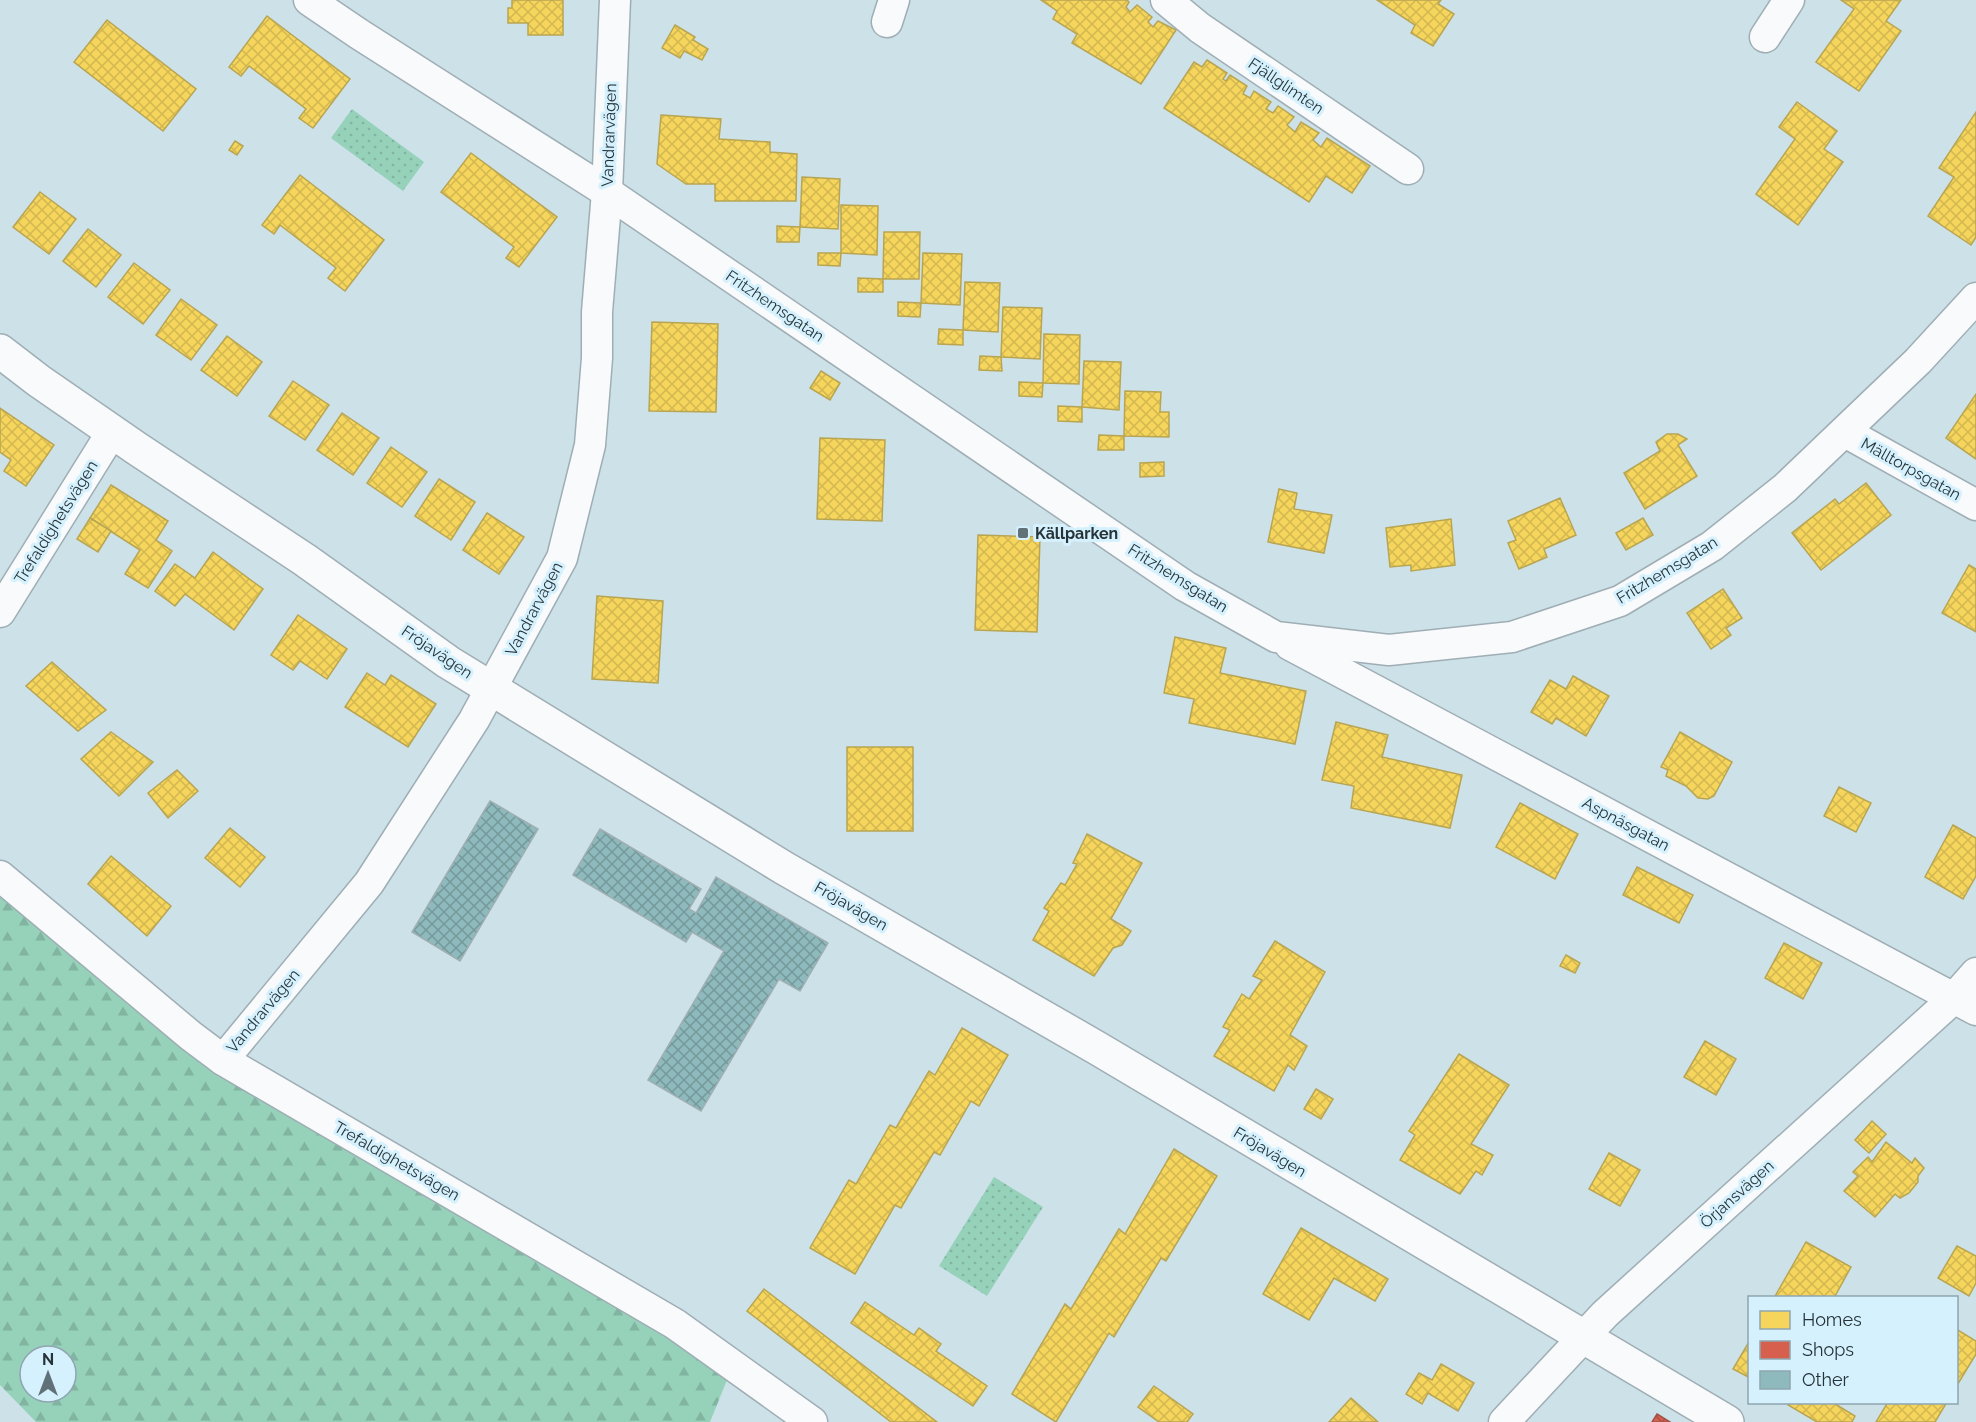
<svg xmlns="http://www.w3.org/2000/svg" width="1976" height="1422" viewBox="0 0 1976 1422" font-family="Raleway,sans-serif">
<defs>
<pattern id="forest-firs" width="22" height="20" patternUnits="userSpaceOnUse" patternTransform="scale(1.5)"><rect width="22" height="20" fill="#96d1ba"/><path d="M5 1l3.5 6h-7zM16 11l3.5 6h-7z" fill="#81b4a1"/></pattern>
<pattern id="park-dots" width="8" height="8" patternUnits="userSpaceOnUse" patternTransform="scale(1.5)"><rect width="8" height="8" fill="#96d1ba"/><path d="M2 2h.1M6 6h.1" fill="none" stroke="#81b4a1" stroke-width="1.8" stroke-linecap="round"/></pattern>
<pattern id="homes-cross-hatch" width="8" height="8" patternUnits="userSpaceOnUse" patternTransform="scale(1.5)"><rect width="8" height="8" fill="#f6d55c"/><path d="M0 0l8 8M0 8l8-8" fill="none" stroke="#d3b751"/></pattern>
<pattern id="shops-cross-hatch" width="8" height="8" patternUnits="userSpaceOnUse" patternTransform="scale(1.5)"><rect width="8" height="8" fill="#d6604d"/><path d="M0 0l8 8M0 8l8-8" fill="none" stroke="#ad5041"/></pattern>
<pattern id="building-cross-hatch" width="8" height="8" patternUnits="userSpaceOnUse" patternTransform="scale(1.5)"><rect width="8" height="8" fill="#8fbabd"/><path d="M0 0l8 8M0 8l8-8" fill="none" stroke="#75989b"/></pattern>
</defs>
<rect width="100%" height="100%" fill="#cde1e9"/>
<!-- forest -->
<path fill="url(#forest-firs)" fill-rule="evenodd" d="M 0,883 L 187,1044 L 620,1299 L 729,1375 L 710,1422 L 36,1422 L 0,1385 ZM 30,1356 L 66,1356 L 66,1392 L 30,1392 Z"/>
<!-- park -->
<g fill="url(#park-dots)">
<path d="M 352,109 L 424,162 L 403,191 L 331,138 Z"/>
<path d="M 994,1177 L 1043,1207 L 987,1296 L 939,1266 Z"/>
</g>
<!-- homes -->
<g fill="url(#homes-cross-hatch)" stroke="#b8a552" stroke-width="1.5">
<path d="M 512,0 L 563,0 L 563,35 L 528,35 L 528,23 L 508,23 L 508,8 L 512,8 Z"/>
<path d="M 1041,0 L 1127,0 L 1129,2 L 1126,7 L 1130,12 L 1137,5 L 1152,17 L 1148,22 L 1153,27 L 1158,21 L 1176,30 L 1141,84 L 1072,43 L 1077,34 L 1053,19 L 1057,11 Z"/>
<path d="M 1377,0 L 1441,0 L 1438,4 L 1454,14 L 1433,46 L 1411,33 L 1415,25 Z"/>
<path d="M 1841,0 L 1901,0 L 1886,21 L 1901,31 L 1859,91 L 1816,62 L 1854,9 Z"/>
<path d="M 267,16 L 350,79 L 313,128 L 299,118 L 306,109 L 249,66 L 241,76 L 229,67 Z"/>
<path d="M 107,20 L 196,89 L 163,131 L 74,62 Z"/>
<path d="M 675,25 L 695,37 L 693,40 L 708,49 L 702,60 L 684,51 L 680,58 L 662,48 Z"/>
<path d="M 1207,60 L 1227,73 L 1223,79 L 1226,81 L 1230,75 L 1247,86 L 1243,94 L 1250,98 L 1254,91 L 1271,102 L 1266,109 L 1273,113 L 1278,106 L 1294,117 L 1287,125 L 1295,132 L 1301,122 L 1319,133 L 1313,140 L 1321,147 L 1327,138 L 1370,166 L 1352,193 L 1326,176 L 1309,202 L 1164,108 L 1194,62 L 1202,67 Z"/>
<path d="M 1797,102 L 1837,131 L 1824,149 L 1843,162 L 1798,225 L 1756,194 L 1795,139 L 1779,127 Z"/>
<path d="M 1976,112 L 1976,237 L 1971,245 L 1928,216 L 1954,177 L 1939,168 Z"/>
<path d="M 661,115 L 721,119 L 719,139 L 770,142 L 770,152 L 797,154 L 796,201 L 715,201 L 715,184 L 686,184 L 657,164 Z"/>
<path d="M 235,141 L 243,146 L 237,155 L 229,150 Z"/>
<path d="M 471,153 L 557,217 L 519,267 L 506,258 L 514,247 L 441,192 Z"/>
<path d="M 300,175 L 384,240 L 345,291 L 328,278 L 336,268 L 280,225 L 274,234 L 262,225 Z"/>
<path d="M 802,177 L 840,179 L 838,229 L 800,227 Z"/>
<path d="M 40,192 L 76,219 L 49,254 L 13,227 Z"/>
<path d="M 841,205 L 878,206 L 877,255 L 841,253 Z"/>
<path d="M 777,226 L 800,227 L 799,242 L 777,242 Z"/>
<path d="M 88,229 L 121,255 L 96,287 L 63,261 Z"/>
<path d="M 884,232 L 920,232 L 919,279 L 883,279 Z"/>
<path d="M 818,253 L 841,253 L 840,266 L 818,265 Z"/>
<path d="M 923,253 L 962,254 L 960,305 L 921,303 Z"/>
<path d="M 134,263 L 170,290 L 143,324 L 108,297 Z"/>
<path d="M 858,278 L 883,279 L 883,292 L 858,292 Z"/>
<path d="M 965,282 L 1000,283 L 998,332 L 963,330 Z"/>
<path d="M 181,299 L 217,325 L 191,360 L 156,335 Z"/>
<path d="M 898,302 L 921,303 L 920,317 L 898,316 Z"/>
<path d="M 1003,307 L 1042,308 L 1040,359 L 1001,357 Z"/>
<path d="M 652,322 L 718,324 L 716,412 L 649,411 Z"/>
<path d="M 939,329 L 963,330 L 963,345 L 938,344 Z"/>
<path d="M 1044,334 L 1080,335 L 1079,384 L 1043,383 Z"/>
<path d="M 227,336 L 262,362 L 237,396 L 201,370 Z"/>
<path d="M 980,356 L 1001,357 L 1002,371 L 979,370 Z"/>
<path d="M 1084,361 L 1121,362 L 1119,410 L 1082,407 Z"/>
<path d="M 821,371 L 840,383 L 830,400 L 810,388 Z"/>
<path d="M 293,381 L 329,405 L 305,440 L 269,416 Z"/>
<path d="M 1019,382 L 1043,383 L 1042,397 L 1019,396 Z"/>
<path d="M 1125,391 L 1161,392 L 1160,412 L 1169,412 L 1169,437 L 1124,436 Z"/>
<path d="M 1976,394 L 1976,459 L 1946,438 Z"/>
<path d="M 1058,406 L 1082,407 L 1082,422 L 1058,421 Z"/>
<path d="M 0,408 L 54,445 L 26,486 L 4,471 L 11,460 L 0,452 Z"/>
<path d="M 342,413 L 379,438 L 353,475 L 317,450 Z"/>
<path d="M 1667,434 L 1678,434 L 1687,439 L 1678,445 L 1697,476 L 1645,509 L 1624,473 L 1660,451 L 1656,442 Z"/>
<path d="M 1099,435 L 1124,436 L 1124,450 L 1098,450 Z"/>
<path d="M 820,438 L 885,440 L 882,521 L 817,519 Z"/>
<path d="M 391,447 L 427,472 L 402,507 L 367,483 Z"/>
<path d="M 1164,462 L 1164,476 L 1140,477 L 1140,463 Z"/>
<path d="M 439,479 L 475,502 L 451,540 L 415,516 Z"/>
<path d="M 1866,483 L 1891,515 L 1821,570 L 1792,533 L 1835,499 L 1839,504 Z"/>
<path d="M 111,485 L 168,521 L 156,540 L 172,551 L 148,588 L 125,574 L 140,550 L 90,518 Z"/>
<path d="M 1279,489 L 1297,493 L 1294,509 L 1332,515 L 1324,553 L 1268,542 Z"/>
<path d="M 1560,498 L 1576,535 L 1544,549 L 1547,557 L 1519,569 L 1508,543 L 1516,540 L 1508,521 Z"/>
<path d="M 487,513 L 524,537 L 499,574 L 463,550 Z"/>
<path d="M 90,518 L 111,531 L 98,552 L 77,539 Z"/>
<path d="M 1643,518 L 1653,535 L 1626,550 L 1616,533 Z"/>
<path d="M 1451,519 L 1455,565 L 1411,571 L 1411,565 L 1390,567 L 1386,528 Z"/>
<path d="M 978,535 L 1040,537 L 1037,632 L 975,630 Z"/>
<path d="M 213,552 L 263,589 L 234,630 L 185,594 L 175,606 L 155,591 L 175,564 L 195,578 Z"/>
<path d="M 1969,565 L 1976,569 L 1976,632 L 1942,613 Z"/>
<path d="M 1723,589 L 1742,618 L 1726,628 L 1731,635 L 1711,649 L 1687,613 Z"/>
<path d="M 597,596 L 663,601 L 658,683 L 592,679 Z"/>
<path d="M 298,615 L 347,649 L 327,679 L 300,661 L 293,670 L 271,655 Z"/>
<path d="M 1175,637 L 1226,648 L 1220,673 L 1306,691 L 1295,744 L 1189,723 L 1194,699 L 1164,693 Z"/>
<path d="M 52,662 L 106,710 L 78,731 L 26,686 Z"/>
<path d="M 367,673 L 385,685 L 391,675 L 436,704 L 408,747 L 345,707 Z"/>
<path d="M 1573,676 L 1609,696 L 1586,736 L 1556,718 L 1552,724 L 1531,712 L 1550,680 L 1566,689 Z"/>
<path d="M 1336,722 L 1388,735 L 1382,757 L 1462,775 L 1450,828 L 1351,808 L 1354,786 L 1322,780 Z"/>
<path d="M 111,732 L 153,762 L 119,796 L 81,759 Z"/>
<path d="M 1680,732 L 1732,762 L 1714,796 L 1708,799 L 1698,798 L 1686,786 L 1666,776 L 1668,770 L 1661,767 Z"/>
<rect x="847" y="747" width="66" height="84"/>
<path d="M 177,770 L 198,791 L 168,818 L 148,793 Z"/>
<path d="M 1839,787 L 1871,803 L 1856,832 L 1824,816 Z"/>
<path d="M 1520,803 L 1578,834 L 1555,879 L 1496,847 Z"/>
<path d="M 1953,825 L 1976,838 L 1976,876 L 1963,899 L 1925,877 Z"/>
<path d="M 230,828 L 265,857 L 240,887 L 205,858 Z"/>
<path d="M 1087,834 L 1142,863 L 1111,919 L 1131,931 L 1122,945 L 1113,948 L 1094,976 L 1033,940 L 1049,911 L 1044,908 L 1061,883 L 1065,885 L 1077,864 L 1073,863 Z"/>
<path d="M 111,856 L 171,906 L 147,936 L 88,884 Z"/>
<path d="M 1637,867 L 1693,895 L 1679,923 L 1623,895 Z"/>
<path d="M 1275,941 L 1325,972 L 1290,1035 L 1307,1046 L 1294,1070 L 1288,1065 L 1274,1091 L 1214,1056 L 1230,1030 L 1223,1027 L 1242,994 L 1249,999 L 1262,980 L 1253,976 Z"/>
<path d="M 1784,943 L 1822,963 L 1803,999 L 1765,978 Z"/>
<path d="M 1566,955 L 1580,963 L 1575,973 L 1560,966 Z"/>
<path d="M 962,1028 L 1008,1055 L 979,1106 L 971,1101 L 940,1155 L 934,1152 L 901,1208 L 895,1205 L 855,1274 L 810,1248 L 849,1180 L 856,1184 L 890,1125 L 896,1128 L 929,1071 L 935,1075 Z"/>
<path d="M 1705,1041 L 1736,1059 L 1716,1095 L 1684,1077 Z"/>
<path d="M 1459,1054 L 1509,1085 L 1471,1144 L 1493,1155 L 1482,1175 L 1476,1171 L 1460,1194 L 1400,1160 L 1415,1135 L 1409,1131 Z"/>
<path d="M 1316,1089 L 1333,1099 L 1321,1119 L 1304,1109 Z"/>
<path d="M 1872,1121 L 1886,1134 L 1869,1153 L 1855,1140 Z"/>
<path d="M 1886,1142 L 1912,1163 L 1915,1158 L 1924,1168 L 1918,1176 L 1918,1182 L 1909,1193 L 1900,1198 L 1895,1194 L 1875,1217 L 1844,1191 L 1858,1176 L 1853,1172 L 1868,1157 L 1872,1162 Z"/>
<path d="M 1174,1149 L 1217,1176 L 1166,1261 L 1161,1258 L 1114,1337 L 1109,1333 L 1056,1422 L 1012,1394 L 1065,1304 L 1071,1309 L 1119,1229 L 1125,1234 Z"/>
<path d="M 1609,1153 L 1640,1170 L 1620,1206 L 1589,1189 Z"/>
<path d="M 1301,1228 L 1388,1279 L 1375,1301 L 1334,1278 L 1309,1320 L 1263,1294 Z"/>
<path d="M 1806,1242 L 1851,1267 L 1834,1298 L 1774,1298 Z"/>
<path d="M 1957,1246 L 1976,1256 L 1976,1283 L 1969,1296 L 1938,1278 Z"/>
<path d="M 764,1289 L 937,1422 L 891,1422 L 747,1311 Z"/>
<path d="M 865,1302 L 914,1335 L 919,1328 L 941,1344 L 936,1351 L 987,1386 L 973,1406 L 851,1323 Z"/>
<path d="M 1956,1329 L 1976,1341 L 1976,1354 L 1956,1387 Z"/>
<path d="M 1750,1340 L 1750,1378 L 1733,1369 Z"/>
<path d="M 1441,1364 L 1474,1383 L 1458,1411 L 1428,1393 L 1422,1404 L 1406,1394 L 1419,1373 L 1432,1380 Z"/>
<path d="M 1154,1386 L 1193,1414 L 1187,1422 L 1159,1422 L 1138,1407 Z"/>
<path d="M 1351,1398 L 1378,1422 L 1329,1422 Z"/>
<path d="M 1789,1402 L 1832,1402 L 1855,1416 L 1852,1422 L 1817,1422 L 1788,1405 Z"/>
<path d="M 1888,1402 L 1947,1402 L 1935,1422 L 1876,1422 Z"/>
</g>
<!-- shops -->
<path fill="url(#shops-cross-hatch)" stroke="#a15347" stroke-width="1.5" d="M 1657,1414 L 1670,1422 L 1652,1422 Z"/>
<!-- building -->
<g fill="url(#building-cross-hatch)" stroke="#9fafb2" stroke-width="1.5">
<path d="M 490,801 L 538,829 L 460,961 L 412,932 Z"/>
<path d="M 600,829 L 701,889 L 689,909 L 696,913 L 716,877 L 828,943 L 800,991 L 779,979 L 701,1111 L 648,1080 L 724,951 L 692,932 L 686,942 L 573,875 Z"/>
</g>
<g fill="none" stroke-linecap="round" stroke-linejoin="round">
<!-- street casing -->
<g stroke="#9faeb4" stroke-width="33">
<g id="street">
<path d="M 309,0 L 359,34 L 607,192 L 1185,586 L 1276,637 L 1389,650 L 1512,637 L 1620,601 L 1712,546 L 1785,488 L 1918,361 L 1976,298"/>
<path d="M 1166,0 L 1200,28 L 1408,169"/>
<path d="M 887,22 L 894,0"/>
<path d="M 1765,37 L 1789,0"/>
<path d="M 1845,432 L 1976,505"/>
<path d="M 0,612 L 112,432"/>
<path d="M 1290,645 L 1976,1010"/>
<path d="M 0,876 L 191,1036 L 223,1060 L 675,1324 L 812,1422"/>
<path d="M 223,1060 L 369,883 L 474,720 L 562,558 L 590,445 L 597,358 L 597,312 L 607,192 L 615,0"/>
<path d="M 1504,1422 L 1605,1314 L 1953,999 L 1976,973"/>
</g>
</g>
<!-- secondary casing -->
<g stroke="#9faeb4" stroke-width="36">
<path id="secondary" d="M 0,351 L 39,381 L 136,448 L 305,560 L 448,662 L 784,868 L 1097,1048 L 1727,1422"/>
</g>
<!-- street -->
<use href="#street" stroke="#f8fafc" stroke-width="30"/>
<!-- secondary -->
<use href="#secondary" stroke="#f8fafc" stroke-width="33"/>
</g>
<!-- markers -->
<rect fill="#607177" stroke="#d5f1fd" stroke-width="2" x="1017" y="527" width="12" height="12" rx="3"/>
<g text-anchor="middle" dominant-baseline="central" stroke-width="6" stroke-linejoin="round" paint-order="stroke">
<!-- street labels -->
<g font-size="16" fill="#263439" stroke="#d5f1fd">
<text transform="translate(1286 86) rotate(34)">Fjällglimten</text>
<text transform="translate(609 135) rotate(-88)">Vandrarvägen</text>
<text transform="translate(775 306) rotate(34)">Fritzhemsgatan</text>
<text transform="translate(1911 469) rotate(29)">Mälltorpsgatan</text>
<text transform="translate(56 522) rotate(-58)">Trefaldighetsvägen</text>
<text transform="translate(1667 570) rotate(-31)">Fritzhemsgatan</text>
<text transform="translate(1178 578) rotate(32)">Fritzhemsgatan</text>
<text transform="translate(534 609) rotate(-62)">Vandrarvägen</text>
<text transform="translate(437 652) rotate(34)">Fröjavägen</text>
<text transform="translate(1626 824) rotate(28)">Aspnäsgatan</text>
<text transform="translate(851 906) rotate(30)">Fröjavägen</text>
<text transform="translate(263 1011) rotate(-50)">Vandrarvägen</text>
<text transform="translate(1270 1152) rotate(31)">Fröjavägen</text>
<text transform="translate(397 1161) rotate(30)">Trefaldighetsvägen</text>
<text transform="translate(1737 1194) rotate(-42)">Örjansvägen</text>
</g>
<!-- poi labels -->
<g font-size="16" font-weight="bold" fill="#263439" stroke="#d5f1fd" text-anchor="start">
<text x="1035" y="533">Källparken</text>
</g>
</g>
<!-- legend -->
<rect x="1748" y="1296" width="210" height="108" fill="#d5f1fd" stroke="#8fa5af" stroke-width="1.5"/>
<rect x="1760" y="1311" width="30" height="18" fill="#f6d55c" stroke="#8fa5af" stroke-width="1.5"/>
<text x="1802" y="1326" font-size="18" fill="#263439">Homes</text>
<rect x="1760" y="1341" width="30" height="18" fill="#d6604d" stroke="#8fa5af" stroke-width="1.5"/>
<text x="1802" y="1356" font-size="18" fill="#263439">Shops</text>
<rect x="1760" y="1371" width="30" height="18" fill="#8fbabd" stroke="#8fa5af" stroke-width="1.5"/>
<text x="1802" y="1386" font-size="18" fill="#263439">Other</text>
<!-- north arrow -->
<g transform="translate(48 1374)"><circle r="28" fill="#d5f1fd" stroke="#8fa5af" stroke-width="1.5"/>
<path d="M0-4.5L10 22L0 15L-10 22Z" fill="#607177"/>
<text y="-9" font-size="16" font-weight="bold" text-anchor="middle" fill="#263439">N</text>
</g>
</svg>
